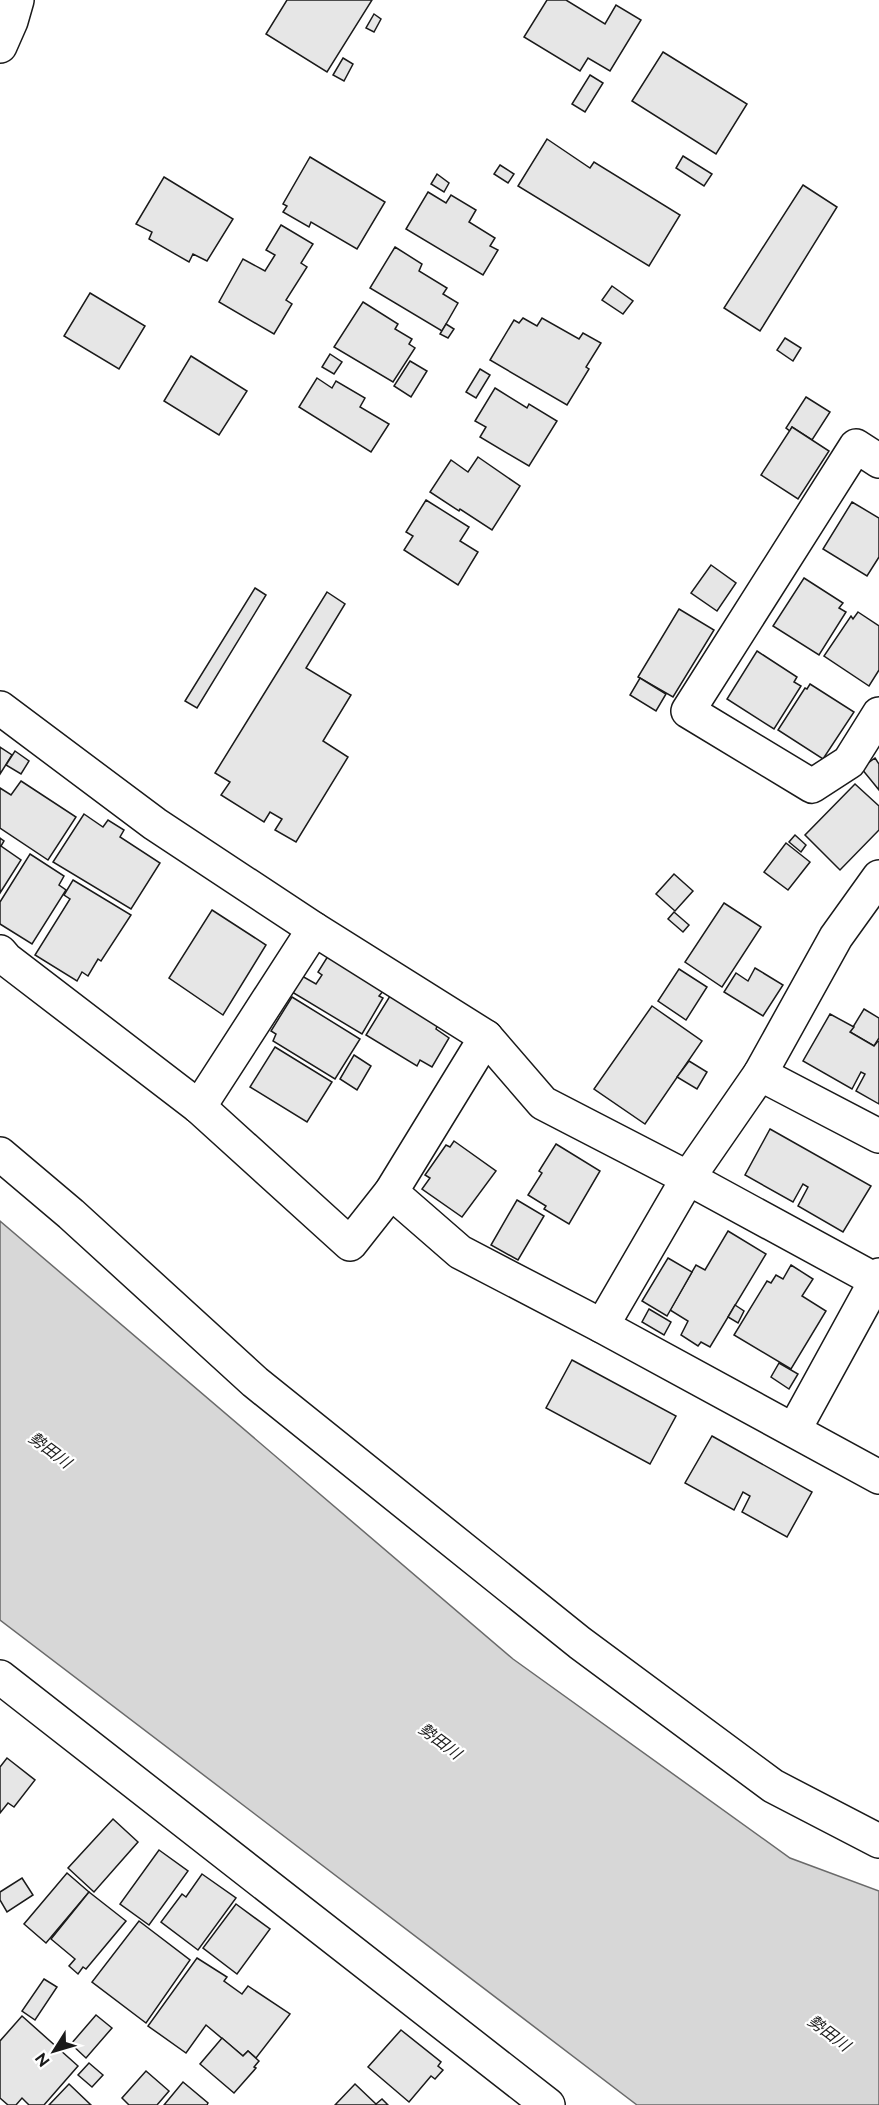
<svg xmlns="http://www.w3.org/2000/svg" width="879" height="2105" viewBox="0 0 879 2105" font-family="Raleway,'Noto Sans JP',sans-serif">
<rect width="100%" height="100%" fill="#fff"/>
<!-- water -->
<path fill="#d7d7d7" stroke="#6a6a6a" stroke-width="1.5" d="M 0,1221 L 513,1659 L 790,1858 L 879,1891 L 879,2105 L 637,2105 L 0,1620 Z"/>
<!-- building -->
<g fill="#e6e6e6" stroke="#1a1a1a" stroke-width="1.5">
<path d="M 287,0 L 372,0 L 327,72 L 266,34 Z"/>
<path d="M 547,0 L 566,0 L 605,24 L 616,5 L 641,20 L 610,71 L 588,58 L 580,71 L 524,37 Z"/>
<path d="M 374,14 L 381,19 L 374,32 L 366,28 Z"/>
<path d="M 663,52 L 747,104 L 716,154 L 632,101 Z"/>
<path d="M 343,58 L 353,64 L 344,81 L 333,75 Z"/>
<path d="M 590,75 L 603,83 L 585,112 L 572,104 Z"/>
<path d="M 547,139 L 590,168 L 594,162 L 680,215 L 649,266 L 518,186 Z"/>
<path d="M 683,156 L 712,174 L 704,186 L 676,168 Z"/>
<path d="M 310,157 L 385,202 L 357,249 L 311,222 L 309,227 L 283,212 L 287,206 L 283,204 Z"/>
<path d="M 500,165 L 514,174 L 508,183 L 494,174 Z"/>
<path d="M 437,174 L 449,183 L 444,192 L 431,184 Z"/>
<path d="M 164,177 L 233,219 L 207,261 L 193,254 L 189,262 L 149,239 L 152,232 L 136,224 Z"/>
<path d="M 803,185 L 837,207 L 760,331 L 724,308 Z"/>
<path d="M 428,192 L 446,203 L 451,195 L 476,210 L 469,222 L 495,238 L 490,246 L 498,250 L 483,275 L 406,229 Z"/>
<path d="M 281,225 L 313,244 L 301,263 L 307,267 L 286,300 L 292,304 L 274,334 L 219,302 L 243,259 L 265,271 L 275,255 L 266,250 Z"/>
<path d="M 395,247 L 422,264 L 419,271 L 447,288 L 443,294 L 458,303 L 442,331 L 370,288 Z"/>
<path d="M 612,286 L 633,301 L 623,314 L 602,300 Z"/>
<path d="M 90,293 L 145,326 L 119,369 L 64,336 Z"/>
<path d="M 363,302 L 398,324 L 395,329 L 412,339 L 409,344 L 415,348 L 393,382 L 334,347 Z"/>
<path d="M 523,318 L 537,326 L 542,318 L 579,339 L 583,333 L 601,343 L 586,367 L 589,369 L 567,405 L 490,360 L 514,320 L 519,323 Z"/>
<path d="M 446,324 L 454,329 L 448,338 L 440,334 Z"/>
<path d="M 785,338 L 801,348 L 793,361 L 777,350 Z"/>
<path d="M 330,354 L 342,362 L 334,374 L 322,367 Z"/>
<path d="M 191,356 L 247,391 L 219,435 L 164,401 Z"/>
<path d="M 410,361 L 427,371 L 411,397 L 394,386 Z"/>
<path d="M 480,369 L 490,375 L 476,398 L 466,392 Z"/>
<path d="M 317,378 L 332,388 L 336,381 L 365,398 L 360,407 L 389,424 L 371,452 L 299,407 Z"/>
<path d="M 495,388 L 527,408 L 529,404 L 557,421 L 529,466 L 480,437 L 486,427 L 475,421 Z"/>
<path d="M 806,397 L 830,412 L 812,440 L 792,427 L 790,431 L 786,428 Z"/>
<path d="M 792,427 L 829,451 L 798,499 L 761,475 Z"/>
<path d="M 478,457 L 520,486 L 492,530 L 460,509 L 459,511 L 430,492 L 451,460 L 468,472 Z"/>
<path d="M 426,500 L 469,527 L 460,541 L 478,552 L 458,585 L 404,550 L 413,536 L 406,532 Z"/>
<path d="M 852,502 L 879,518 L 879,557 L 867,576 L 823,549 Z"/>
<path d="M 711,565 L 736,583 L 717,611 L 691,593 Z"/>
<path d="M 804,578 L 843,603 L 839,608 L 846,612 L 819,655 L 773,626 Z"/>
<path d="M 255,588 L 266,595 L 197,708 L 185,701 Z"/>
<path d="M 327,592 L 345,604 L 306,668 L 351,695 L 323,741 L 348,757 L 296,842 L 275,830 L 282,819 L 270,812 L 264,822 L 221,795 L 230,782 L 215,773 Z"/>
<path d="M 679,609 L 714,630 L 673,697 L 638,677 Z"/>
<path d="M 858,612 L 879,626 L 879,670 L 869,686 L 824,656 L 851,616 L 853,619 Z"/>
<path d="M 757,651 L 797,677 L 794,682 L 801,686 L 774,729 L 727,699 Z"/>
<path d="M 640,678 L 666,694 L 656,711 L 630,695 Z"/>
<path d="M 810,684 L 854,712 L 823,759 L 778,730 L 805,688 L 807,689 Z"/>
<path d="M 0,747 L 12,755 L 0,774 Z"/>
<path d="M 15,751 L 29,761 L 21,774 L 6,765 Z"/>
<path d="M 875,758 L 879,764 L 879,790 L 861,768 Z"/>
<path d="M 21,781 L 76,817 L 48,860 L 0,828 L 0,788 L 11,795 Z"/>
<path d="M 855,784 L 879,806 L 879,830 L 840,870 L 805,835 Z"/>
<path d="M 84,814 L 103,827 L 108,820 L 124,830 L 120,837 L 160,863 L 131,909 L 53,862 Z"/>
<path d="M 795,835 L 806,845 L 801,852 L 789,842 Z"/>
<path d="M 0,838 L 4,841 L 1,846 L 21,860 L 0,893 Z"/>
<path d="M 786,843 L 810,862 L 788,890 L 764,872 Z"/>
<path d="M 30,854 L 64,876 L 59,885 L 66,890 L 32,944 L 0,924 L 0,902 Z"/>
<path d="M 674,874 L 693,891 L 675,911 L 656,894 Z"/>
<path d="M 73,880 L 131,915 L 101,961 L 98,959 L 88,976 L 82,972 L 77,981 L 35,955 L 70,899 L 64,895 Z"/>
<path d="M 724,903 L 761,927 L 722,987 L 685,962 Z"/>
<path d="M 212,910 L 266,945 L 223,1015 L 169,978 Z"/>
<path d="M 674,912 L 689,925 L 683,932 L 668,919 Z"/>
<path d="M 328,956 L 384,990 L 379,996 L 383,998 L 362,1034 L 292,992 L 302,976 L 316,984 L 322,975 L 318,972 Z"/>
<path d="M 755,968 L 783,985 L 763,1016 L 724,992 L 736,973 L 748,981 Z"/>
<path d="M 679,969 L 707,987 L 686,1020 L 658,1001 Z"/>
<path d="M 390,996 L 438,1024 L 436,1029 L 449,1038 L 432,1067 L 420,1060 L 417,1066 L 366,1035 Z"/>
<path d="M 292,997 L 360,1039 L 335,1079 L 273,1041 L 276,1034 L 271,1031 Z"/>
<path d="M 652,1006 L 702,1041 L 645,1124 L 594,1089 Z"/>
<path d="M 864,1009 L 879,1018 L 879,1038 L 874,1046 L 850,1032 Z"/>
<path d="M 830,1014 L 854,1027 L 850,1032 L 874,1046 L 878,1041 L 879,1042 L 879,1104 L 856,1091 L 865,1074 L 861,1072 L 852,1089 L 803,1061 Z"/>
<path d="M 275,1047 L 332,1082 L 307,1122 L 250,1087 Z"/>
<path d="M 354,1055 L 371,1066 L 357,1090 L 340,1079 Z"/>
<path d="M 689,1061 L 707,1072 L 697,1089 L 677,1077 Z"/>
<path d="M 770,1129 L 871,1186 L 843,1232 L 798,1206 L 808,1187 L 803,1184 L 793,1202 L 745,1175 Z"/>
<path d="M 454,1141 L 496,1171 L 462,1217 L 422,1189 L 430,1178 L 425,1175 L 446,1145 L 450,1147 Z"/>
<path d="M 556,1144 L 600,1171 L 569,1224 L 544,1209 L 546,1206 L 528,1195 L 542,1173 L 539,1171 Z"/>
<path d="M 517,1200 L 544,1216 L 518,1260 L 491,1245 Z"/>
<path d="M 728,1231 L 766,1254 L 710,1347 L 701,1342 L 698,1346 L 681,1335 L 688,1321 L 670,1310 L 696,1265 L 705,1270 Z"/>
<path d="M 668,1258 L 692,1272 L 667,1316 L 642,1301 Z"/>
<path d="M 791,1265 L 813,1279 L 802,1296 L 826,1311 L 791,1369 L 734,1335 L 767,1281 L 771,1283 L 776,1275 L 783,1279 Z"/>
<path d="M 735,1305 L 744,1311 L 738,1323 L 728,1317 Z"/>
<path d="M 649,1309 L 671,1322 L 664,1335 L 642,1322 Z"/>
<path d="M 572,1360 L 676,1416 L 650,1464 L 546,1408 Z"/>
<path d="M 779,1363 L 798,1374 L 789,1389 L 771,1377 Z"/>
<path d="M 712,1436 L 812,1492 L 787,1537 L 742,1512 L 750,1496 L 743,1492 L 734,1510 L 685,1483 Z"/>
<path d="M 7,1758 L 35,1780 L 14,1807 L 8,1803 L 0,1813 L 0,1767 Z"/>
<path d="M 113,1819 L 138,1842 L 94,1892 L 68,1868 Z"/>
<path d="M 159,1850 L 188,1871 L 149,1925 L 120,1904 Z"/>
<path d="M 67,1873 L 89,1892 L 46,1943 L 24,1924 Z"/>
<path d="M 202,1874 L 236,1898 L 198,1950 L 161,1922 L 182,1894 L 186,1897 Z"/>
<path d="M 22,1878 L 33,1895 L 7,1912 L 0,1900 L 0,1892 Z"/>
<path d="M 89,1892 L 126,1921 L 86,1969 L 83,1967 L 78,1974 L 69,1966 L 75,1959 L 51,1939 Z"/>
<path d="M 236,1904 L 270,1929 L 237,1974 L 203,1948 Z"/>
<path d="M 139,1921 L 190,1960 L 146,2023 L 92,1982 Z"/>
<path d="M 197,1958 L 227,1977 L 224,1981 L 242,1994 L 248,1986 L 290,2014 L 256,2058 L 248,2051 L 243,2056 L 206,2025 L 186,2053 L 148,2026 Z"/>
<path d="M 44,1979 L 57,1987 L 35,2020 L 22,2011 Z"/>
<path d="M 96,2015 L 112,2028 L 86,2058 L 71,2044 Z"/>
<path d="M 22,2016 L 78,2066 L 44,2105 L 29,2105 L 22,2098 L 16,2105 L 8,2105 L 0,2098 L 0,2041 Z"/>
<path d="M 401,2030 L 441,2062 L 438,2066 L 443,2070 L 435,2079 L 431,2076 L 409,2102 L 368,2067 Z"/>
<path d="M 222,2038 L 243,2056 L 248,2051 L 259,2061 L 254,2067 L 256,2068 L 234,2093 L 200,2064 Z"/>
<path d="M 89,2063 L 103,2075 L 92,2087 L 78,2075 Z"/>
<path d="M 146,2071 L 169,2091 L 157,2105 L 129,2105 L 122,2098 Z"/>
<path d="M 183,2082 L 208,2103 L 207,2105 L 164,2105 Z"/>
<path d="M 69,2084 L 91,2105 L 49,2105 Z"/>
<path d="M 355,2084 L 376,2104 L 382,2099 L 388,2105 L 335,2105 Z"/>
</g>
<g fill="none" stroke-linecap="round" stroke-linejoin="round">
<!-- minor casing -->
<g stroke="#1a1a1a" stroke-width="36">
<g id="minor">
<path d="M 0,46 L 11,21 L 17,0"/>
<path d="M 879,461 L 856,446 L 688,711 L 812,786 L 849,762 L 879,714"/>
<path d="M 0,708 L 155,824 L 314,929 L 486,1037 L 543,1103 L 688,1178 L 879,1282"/>
<path d="M 0,952 L 6,959 L 199,1107 L 350,1244 L 391,1192 L 486,1037"/>
<path d="M 760,1074 L 879,1136"/>
<path d="M 199,1107 L 314,929"/>
<path d="M 0,1154 L 71,1214 L 255,1382 L 580,1643 L 773,1786 L 879,1841"/>
<path d="M 391,1192 L 460,1252 L 602,1326 L 879,1477"/>
<path d="M 602,1326 L 688,1178 L 760,1074 L 836,937 L 879,877"/>
<path d="M 794,1430 L 879,1275"/>
<path d="M 0,1677 L 548,2105"/>
</g>
</g>
<!-- minor -->
<use href="#minor" stroke="#fff" stroke-width="33"/>
</g>
<g text-anchor="middle" dominant-baseline="central" stroke-width="4.5" stroke-linejoin="round" paint-order="stroke">
<!-- water labels -->
<g font-size="16" font-style="italic" fill="#1a1a1a" stroke="#fff">
<text transform="translate(50 1450) rotate(37)">勢田川</text>
<text transform="translate(440 1741) rotate(37)">勢田川</text>
<text transform="translate(829 2033) rotate(37)">勢田川</text>
</g>
</g>
<!-- north arrow -->
<g transform="translate(54 2051) rotate(233)" stroke="#ffffff" stroke-width="4.5" paint-order="stroke">
<path d="M0-4.5L10 22L0 15L-10 22Z" fill="#1a1a1a"/>
<text y="-9" font-size="16" font-weight="bold" text-anchor="middle" fill="#1a1a1a">N</text>
</g>
</svg>
